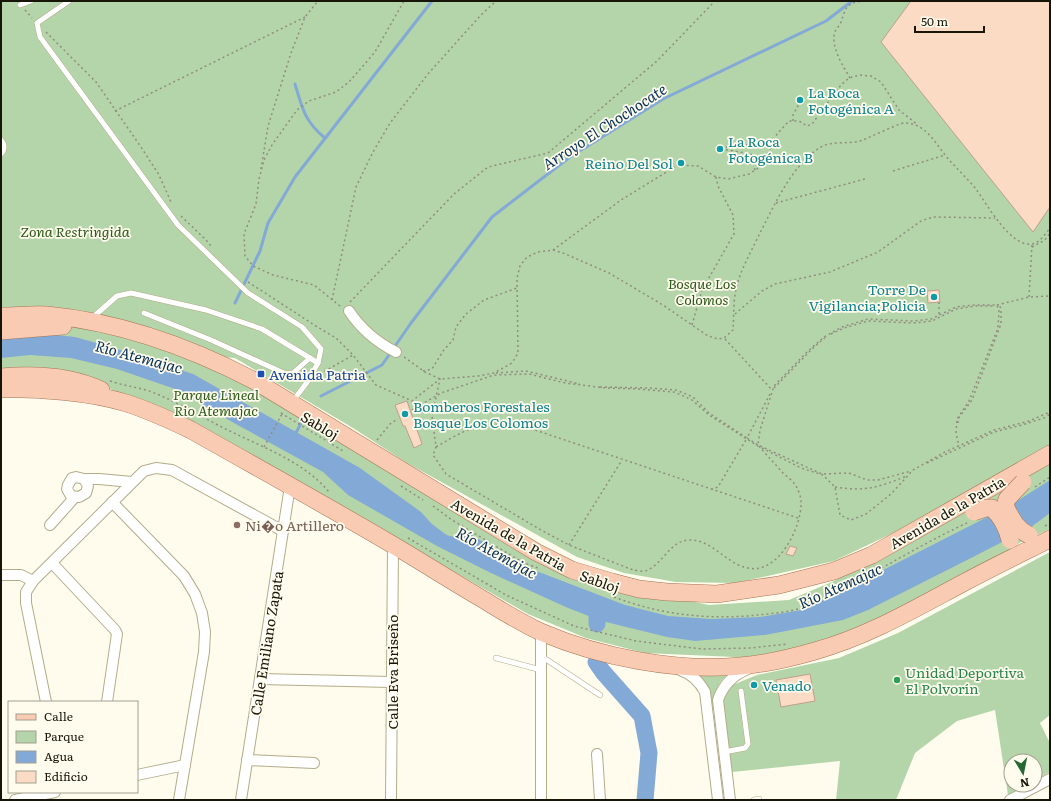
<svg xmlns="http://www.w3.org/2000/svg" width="1051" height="801" viewBox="0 0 1051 801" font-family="Literata,serif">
<rect width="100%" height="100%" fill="#fffced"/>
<!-- green -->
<g fill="#b4d5a9">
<path d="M 1,1 L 1050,1 L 1050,447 L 912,524 L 834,561 L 736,583 L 676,582 L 624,573 L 577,557 L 407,463 L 353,428 L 235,358 L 220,357 L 1,308 Z"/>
<path d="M 1,323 L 96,326 L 230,373 L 599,582 L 709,605 L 789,600 L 832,582 L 929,530 L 1050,459 L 1050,529 L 1021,542 L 970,575 L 872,627 L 757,658 L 645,653 L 586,638 L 528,614 L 237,447 L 115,391 L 61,369 L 1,374 Z"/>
<path d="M 1050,552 L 1050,715 L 1040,723 L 1050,743 L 1050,772 L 1035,780 L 1035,761 L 1011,761 L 1011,785 L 1026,785 L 1008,795 L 995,710 L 957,721 L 915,753 L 896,800 L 836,800 L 840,761 L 732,772 L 721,700 L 730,686 L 757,675 L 839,658 L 898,633 Z"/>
<path d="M 730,673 C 712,686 718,694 714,711 C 708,694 713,687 696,674 Z"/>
</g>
<!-- water -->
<path fill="#83a9d6" d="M 47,334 L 75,337 L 111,347 L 193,374 L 360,468 L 421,512 L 441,534 L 455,537 L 472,535 L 518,564 L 625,605 L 668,616 L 711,619 L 760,617 L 801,610 L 832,596 L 1011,505 L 1050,480 L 1050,513 L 1031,527 L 975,556 L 868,610 L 843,620 L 765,635 L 695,641 L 667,637 L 602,621 L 568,608 L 491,573 L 437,546 L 348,495 L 323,472 L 234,423 L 178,390 L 117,369 L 71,358 L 30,355 L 1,358 L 1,337 Z"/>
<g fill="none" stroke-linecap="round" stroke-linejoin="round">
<!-- stream -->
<g stroke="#83a9d6" stroke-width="3">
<path d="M 295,84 C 302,108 305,122 325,138"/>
<path d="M 235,303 L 260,251 L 268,223 L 295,177 L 432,1"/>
<path d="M 321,396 L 382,365 L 411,323 L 492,217 L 570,157 L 663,99 L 826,21 L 852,1"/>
<path d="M 295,435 L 303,419"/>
<path d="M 432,526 L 448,538"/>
</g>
<!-- river -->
<g stroke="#83a9d6" stroke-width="17">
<path d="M 597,624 L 597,610"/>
<path d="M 596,662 L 603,672 L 642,716 L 649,753 L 645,800"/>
</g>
</g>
<!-- building -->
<g fill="#fcdbc4" stroke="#bf9f8a">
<path d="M 911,1 L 1050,1 L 1050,207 L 1033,232 L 881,42 Z"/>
<path d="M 939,290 L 940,302 L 928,303 L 927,291 Z"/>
<path d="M 407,401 L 422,444 L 414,448 L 405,426 L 403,426 L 395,405 Z"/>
<path d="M 790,546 L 797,548 L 793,556 L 786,554 Z"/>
<path d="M 810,674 L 815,701 L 781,707 L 776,680 Z"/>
</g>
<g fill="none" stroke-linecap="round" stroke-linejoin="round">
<!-- lane casing -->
<g stroke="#b3ac89" stroke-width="6">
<g id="lane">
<path d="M 69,1 L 37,23 L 40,37 L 178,225 L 248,293 L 302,327 L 321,349 L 318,363"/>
<path d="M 20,5 L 31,1"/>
<path d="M 1,140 C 5,144 5,150 1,154"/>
<path d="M 144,313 L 211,340 L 286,374 L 293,373 L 310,358"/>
<path d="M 92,318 L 117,296 L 131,293 L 206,310 L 262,329 L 318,363 L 308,381 L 293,401"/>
<path d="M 541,656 L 600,695"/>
<path d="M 496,658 L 541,670"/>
<path d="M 724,752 L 745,748 L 748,744 L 741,691"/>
<path d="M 754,800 L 759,799"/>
</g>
</g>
<!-- street casing -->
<g stroke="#b3ac89" stroke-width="12">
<g id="street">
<path d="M 349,311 C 361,329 376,342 396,352"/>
<path d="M 84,479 L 88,486 L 86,493 L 79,497 L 71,496 L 67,489 L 68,485 L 72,478 L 76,477 L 84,479 L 99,479 L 132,482"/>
<path d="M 112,502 L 184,576 L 195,594 L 202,613 L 205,632 L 204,652 L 179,800"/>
<path d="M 50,525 L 75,497"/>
<path d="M 52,563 L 115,630 L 117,634 L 107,702"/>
<path d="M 1,575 L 21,575 L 33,581"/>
<path d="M 680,670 C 692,674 699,681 705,692 L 718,800"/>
<path d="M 260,679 L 391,682"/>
<path d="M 46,702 L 26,603 L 26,592 L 33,581 L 144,471 L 156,468 L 172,470 L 283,531"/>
<path d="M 597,754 L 600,800"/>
<path d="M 247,760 L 314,763"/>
<path d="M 137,775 L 185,765"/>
<path d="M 15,800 L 55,792"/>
<path d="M 241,800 L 290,486"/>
<path d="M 391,800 L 393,545"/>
<path d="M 541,800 L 541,632"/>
<path d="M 730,800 L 718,700 C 723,685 733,675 748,669"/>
<path d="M 1010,800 L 1050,779"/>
</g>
</g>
<!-- primary casing -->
<g stroke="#a77455" stroke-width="18">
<g id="primary">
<path d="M 1,316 C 16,316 32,314 47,315 C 120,322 190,347 255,381 L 536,552 L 572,570 L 612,582 L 639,589 L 667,592 L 717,594 L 779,585 L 834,571 L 872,555 L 1050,454"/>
<path d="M 1,331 L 63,326"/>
<path d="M 1,377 C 34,374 71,376 101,390"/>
<path d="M 1,389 C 38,388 90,392 126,403 C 148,410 170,420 191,430 C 258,468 327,506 393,545 C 422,562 450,580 479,597 C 499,609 519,622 541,632 C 599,657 676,672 740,666 C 765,664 791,658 815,651 C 869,636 916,608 965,582 C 993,567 1022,553 1050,539"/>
</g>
</g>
<!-- path -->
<g stroke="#908d80" stroke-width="1.5" stroke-dasharray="2 3" stroke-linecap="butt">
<path d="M 25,10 L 32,18"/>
<path d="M 46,32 L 96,82 L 143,150 L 159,175 L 171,202"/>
<path d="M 850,78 C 843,66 830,46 835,32 C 836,28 840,26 841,22 C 846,7 846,3 863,1"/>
<path d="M 115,111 L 305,17"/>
<path d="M 793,121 L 793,115 L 800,102"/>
<path d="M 261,169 L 268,126 L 291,53 L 305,17 L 318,1"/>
<path d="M 755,170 L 751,154 L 722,149 L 732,145 L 763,145 L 774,141"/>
<path d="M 893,171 L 945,155"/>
<path d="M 776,203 L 865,179"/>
<path d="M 181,216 L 206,240 L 211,246"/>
<path d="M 1032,247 L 1045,240 L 1050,233"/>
<path d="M 553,250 L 621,200 L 678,165 L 698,166 L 716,177 L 728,179 L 749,174 L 763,165 L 777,134 L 789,121 L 799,121 L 807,126 L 812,124 L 841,85 L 849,78 L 860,75 L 871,76 L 881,82 L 899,110 L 918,125"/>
<path d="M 248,282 L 319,328 L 336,338 L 353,355 L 376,385 L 412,401 L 440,379 L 432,416 L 436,447 L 433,455 L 446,474 L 541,530 L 569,545 L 633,570 C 636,570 642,572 645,571 C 663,565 669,541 689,540 C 712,539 726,564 748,568 C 778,575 802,527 801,502 C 801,497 799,492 797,488 C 794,481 787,477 782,472 C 774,463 766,454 758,445 L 760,430 L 774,386 L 807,352 L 824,337 L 842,327 L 868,319 L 913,321 L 931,319 L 956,307 L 973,305 L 997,305 L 999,311 L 998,328 L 969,401 L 957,419 L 956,433 L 959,446"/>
<path d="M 1029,297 L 1032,245"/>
<path d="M 332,300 L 356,187 L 373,152 L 390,123 L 428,74 L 480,16 L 496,1"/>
<path d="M 350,302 L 454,194 L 488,167 L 548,153 L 657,61 L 715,1"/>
<path d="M 939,302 L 939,314"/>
<path d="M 997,305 L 1029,297 L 1050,296"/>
<path d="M 340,306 L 314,285 L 273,275 L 253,266 L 245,256 L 244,234 L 256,204 L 259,179 L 264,160 L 272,145 L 297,110 L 309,101 L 336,92 L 349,82 L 375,52 L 404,1"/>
<path d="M 735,314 L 762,291 L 775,284 L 830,272 L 878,252 L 921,221 L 933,217 L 995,218"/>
<path d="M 692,325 L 702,290 L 734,234 L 733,215 L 718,186 L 716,177"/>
<path d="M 831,334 L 844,328 L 868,321 L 913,323 L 932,321 L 956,309 L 975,306 L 993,306"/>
<path d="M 725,339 L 772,390"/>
<path d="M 404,357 L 425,372 L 440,379 L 478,376 L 494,373 L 512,363 L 518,353 L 517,278 L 520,266 L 527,257 L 538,252 L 553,250 L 563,253 L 609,273 L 663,305 L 708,336 L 718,339 L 724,338 L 733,330 C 734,316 733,299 737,285 C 742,267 751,252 759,235 C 774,206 792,164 821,147 C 833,140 850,145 863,140 C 870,137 900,123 904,123 C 925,123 934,141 945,155 C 955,167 966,177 976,189 C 986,203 1011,248 1032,244 C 1040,243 1045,234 1050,228"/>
<path d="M 423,371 L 432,369 L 443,351 L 453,340 L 456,327 L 466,314 L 484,300 L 517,288"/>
<path d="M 496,373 L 526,371 L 580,384"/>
<path d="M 320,374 L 353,355"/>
<path d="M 110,381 C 124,386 138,387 152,392 C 180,403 206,420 234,433 C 267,449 305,463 329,492"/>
<path d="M 600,387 L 650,388 L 676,390 L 693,397 L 709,413 L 747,438 L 718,487 L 712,489"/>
<path d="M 774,388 L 814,347 L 827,336"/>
<path d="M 770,394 L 747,438 L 758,445 L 822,474 L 849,473 L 867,480 L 878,480 L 911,471"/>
<path d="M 412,410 L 441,393 L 494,375 L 529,374 L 565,383 L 606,388 L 638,389 L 674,392 L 692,400 L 709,415 L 758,446"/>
<path d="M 281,413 L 343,451"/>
<path d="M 958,423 L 958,419 L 972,400 L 1001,324 L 1001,309 L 999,304"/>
<path d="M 377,440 L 391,423 L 398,419"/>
<path d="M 264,447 L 282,414"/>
<path d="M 436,447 C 473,425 486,419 529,428 L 798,518"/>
<path d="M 762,448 L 801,468 L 823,475 L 835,487 L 840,515 L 851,520 L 866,514 L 891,494 L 913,470 L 945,452 L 994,430 L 1029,421 L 1050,412"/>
<path d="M 927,463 L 994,432 L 1022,425 L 1044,418 L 1050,414"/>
<path d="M 401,486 L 423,500"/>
<path d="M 835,487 C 866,492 879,487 907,476"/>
<path d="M 1035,487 L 1050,477"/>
<path d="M 433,506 L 452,520 L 524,563 L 538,568"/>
<path d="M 1045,526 L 1050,523"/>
<path d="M 408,538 L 506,595 L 574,626 L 636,641 L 702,649 L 750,648 L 788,644"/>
<path d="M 569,545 L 622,460"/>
<path d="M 614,597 C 659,614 700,619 748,616 C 766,614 784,613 802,608 C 813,604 824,597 835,592 C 880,571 921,544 967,523"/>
</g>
<!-- lane -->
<use href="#lane" stroke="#fff" stroke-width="5"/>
<!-- street -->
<use href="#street" stroke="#fff" stroke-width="10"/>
<!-- primary -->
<use href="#primary" stroke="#f8cbb2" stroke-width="17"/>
<!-- primary-bridge casing -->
<g stroke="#a77455" stroke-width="18" stroke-linecap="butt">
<g id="primary-bridge">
<path d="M 1023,482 L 1007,499 L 1005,506 C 1012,519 1016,529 1029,535"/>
<path d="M 974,512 L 986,508 L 992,508 C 1002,517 1007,528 1010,540"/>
</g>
</g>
<!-- primary-bridge -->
<use href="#primary-bridge" stroke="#f8cbb2" stroke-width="17"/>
</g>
<!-- markers -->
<g fill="#0f9aa8" stroke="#fffced" stroke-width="1.5">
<circle cx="800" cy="100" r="4"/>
<circle cx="720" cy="149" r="4"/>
<circle cx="681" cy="163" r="4"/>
<circle cx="934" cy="297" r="4"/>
<circle cx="405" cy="414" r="4"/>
<circle cx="754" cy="685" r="4"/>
</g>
<rect fill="#1a4fb4" stroke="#fffced" stroke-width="1.5" x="257" y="370" width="8" height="8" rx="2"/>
<circle fill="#8d6e63" stroke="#fffced" stroke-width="1.5" cx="237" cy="525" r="4"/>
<circle fill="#2e9e5b" stroke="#fffced" stroke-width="1.5" cx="897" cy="680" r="4"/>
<g text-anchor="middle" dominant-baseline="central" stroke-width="3.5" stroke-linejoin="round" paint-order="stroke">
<!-- culture labels -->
<g font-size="14" fill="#0d838f" stroke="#fffced" text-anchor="start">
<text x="808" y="92">La Roca<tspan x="808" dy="16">Fotogénica A</tspan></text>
<text x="728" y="141">La Roca<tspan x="728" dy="16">Fotogénica B</tspan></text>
<text x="673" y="163" text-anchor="end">Reino Del Sol</text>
<text x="926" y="289" text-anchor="end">Torre De<tspan x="926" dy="16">Vigilancia;Policia</tspan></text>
<text x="413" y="406">Bomberos Forestales<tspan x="413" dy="16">Bosque Los Colomos</tspan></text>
<text x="762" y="685">Venado</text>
</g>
<!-- park labels -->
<g font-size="14" font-style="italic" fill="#295817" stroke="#fffced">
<text x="75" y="231">Zona Restringida</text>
<text x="702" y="283">Bosque Los<tspan x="702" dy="16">Colomos</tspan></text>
<text x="216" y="394">Parque Lineal<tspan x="216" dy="16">Rio Atemajac</tspan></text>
</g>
<!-- transit labels -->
<g font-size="14" fill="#164399" stroke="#fffced" text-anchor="start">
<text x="269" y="374">Avenida Patria</text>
</g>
<!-- street labels -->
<g font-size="14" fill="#171408" stroke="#fffced">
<text transform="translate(320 425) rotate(31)">Sabloj</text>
<text transform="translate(947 512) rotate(-30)">Avenida de la Patria</text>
<text transform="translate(509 534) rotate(30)">Avenida de la Patria</text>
<text transform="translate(600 581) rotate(20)">Sabloj</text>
<text transform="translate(266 643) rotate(-81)">Calle Emiliano Zapata</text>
<text transform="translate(392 672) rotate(-90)">Calle Eva Briseño</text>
</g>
<!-- education labels -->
<g font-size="14" fill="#785e54" stroke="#fffced" text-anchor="start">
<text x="245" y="525">Ni�o Artillero</text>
</g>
<!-- leisure labels -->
<g font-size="14" fill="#27864d" stroke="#fffced" text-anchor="start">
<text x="905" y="672">Unidad Deportiva<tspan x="905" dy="16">El Polvorín</tspan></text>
</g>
<!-- water labels -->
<g font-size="15" font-style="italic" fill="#042f58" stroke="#fffced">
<text transform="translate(604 126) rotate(-33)">Arroyo El Chochocate</text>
<text transform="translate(139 356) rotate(15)">Río Atemajac</text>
<text transform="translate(497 552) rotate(29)">Río Atemajac</text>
<text transform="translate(840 585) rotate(-24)">Río Atemajac</text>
</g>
</g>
<!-- border -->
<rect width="1051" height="801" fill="none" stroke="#171408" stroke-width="4"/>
<!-- legend -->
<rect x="8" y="701" width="130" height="92" fill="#fffced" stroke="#a29f91"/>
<rect x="16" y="714" width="20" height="6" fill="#f8cbb2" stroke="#a29f91"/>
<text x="44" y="721" font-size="12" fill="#171408">Calle</text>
<rect x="16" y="731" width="20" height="12" fill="#b4d5a9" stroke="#a29f91"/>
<text x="44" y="741" font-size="12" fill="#171408">Parque</text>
<rect x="16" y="751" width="20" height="12" fill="#83a9d6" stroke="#a29f91"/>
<text x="44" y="761" font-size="12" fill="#171408">Agua</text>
<rect x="16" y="771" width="20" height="12" fill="#fcdbc4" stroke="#a29f91"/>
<text x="44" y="781" font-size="12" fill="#171408">Edificio</text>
<!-- north arrow -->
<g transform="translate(1023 773) rotate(170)"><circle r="19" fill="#fffced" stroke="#a29f91"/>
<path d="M0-3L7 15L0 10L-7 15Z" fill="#266832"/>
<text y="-6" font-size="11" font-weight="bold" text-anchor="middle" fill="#171408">N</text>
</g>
<!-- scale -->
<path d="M915 26v6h69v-6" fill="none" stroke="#171408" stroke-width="2"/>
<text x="921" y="26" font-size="12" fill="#171408" stroke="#fffced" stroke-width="3" paint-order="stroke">50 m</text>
</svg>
